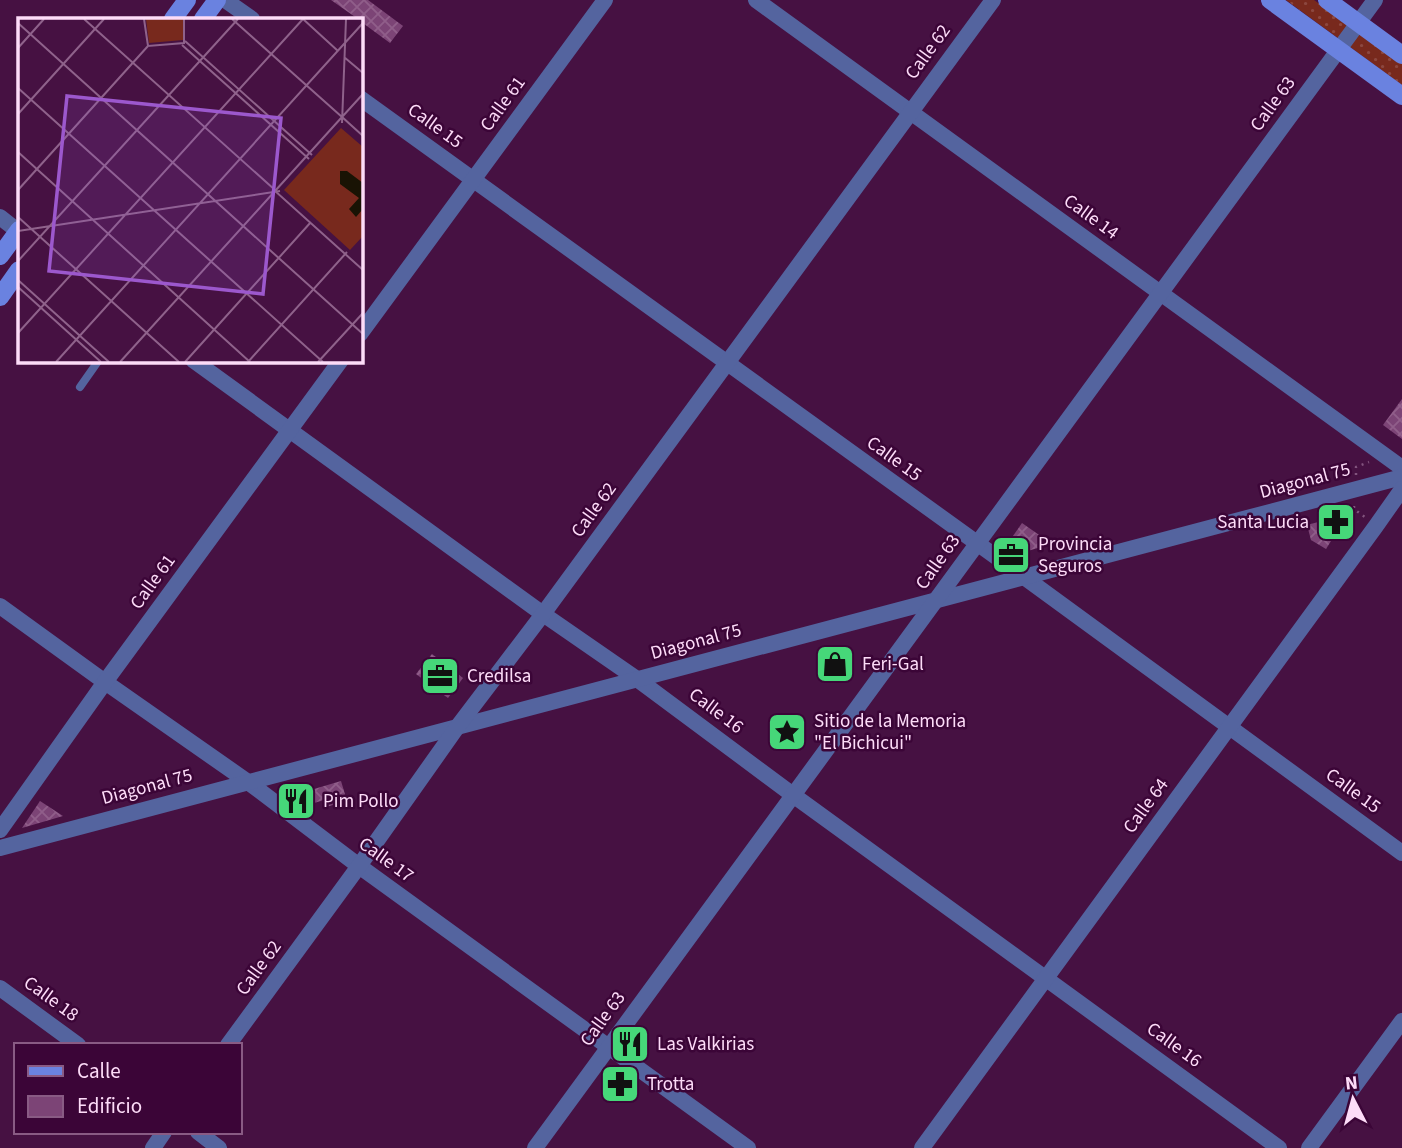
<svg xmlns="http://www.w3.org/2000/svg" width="1402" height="1148" viewBox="0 0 1402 1148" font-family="'Source Sans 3',sans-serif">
<defs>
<pattern id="green-dots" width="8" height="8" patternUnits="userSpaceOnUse" patternTransform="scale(1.75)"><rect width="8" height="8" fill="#78291d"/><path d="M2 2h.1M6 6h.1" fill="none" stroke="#8c473f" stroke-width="1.8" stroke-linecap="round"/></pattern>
<pattern id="building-cross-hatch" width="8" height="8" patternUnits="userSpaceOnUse" patternTransform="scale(1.75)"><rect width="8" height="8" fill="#7c4476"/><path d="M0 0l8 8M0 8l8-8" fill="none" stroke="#905e8a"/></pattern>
</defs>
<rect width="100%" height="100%" fill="#461142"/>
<!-- green -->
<path fill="url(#green-dots)" d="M 1286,0 L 1314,0 L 1402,64 L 1402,85 Z"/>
<!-- building -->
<g fill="url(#building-cross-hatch)">
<path d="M 331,0 L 368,0 L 403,26 L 390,43 L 360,21 L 360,19 L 358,19 Z"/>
<path d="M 1402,399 L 1402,439 L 1383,425 Z"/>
<path d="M 1348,514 L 1326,549 L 1311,540 L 1307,525 Z"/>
<path d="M 1022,523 L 1052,544 L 1017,554 L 1006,546 Z"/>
<path d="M 842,650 L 852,659 L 836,677 L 823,668 L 820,655 Z"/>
<path d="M 432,654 L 463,678 L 448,698 L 416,674 Z"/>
<path d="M 341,781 L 347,801 L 326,807 L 324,800 L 301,807 L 287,797 Z"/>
<path d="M 40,801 L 63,816 L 22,828 Z"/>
</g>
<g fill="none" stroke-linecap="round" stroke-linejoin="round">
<!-- path -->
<g stroke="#82547e" stroke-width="2.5" stroke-dasharray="2 5" stroke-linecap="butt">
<path d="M 1356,475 L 1356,467 L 1369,462"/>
<path d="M 1354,506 L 1354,509 L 1366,518"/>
</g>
<!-- lane -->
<path stroke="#54649f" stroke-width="8" d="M 80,387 L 99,360"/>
<!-- street -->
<g stroke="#54649f" stroke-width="16">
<path d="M 225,0 L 252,19"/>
<path d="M 756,0 L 1402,468"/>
<path d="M 360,98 L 1024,577 L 1402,853"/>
<path d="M 0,217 L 19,232"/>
<path d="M 360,334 L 605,0"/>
<path d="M 193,360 L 543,614 L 637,679 L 793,795 L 1279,1148"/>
<path d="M 0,606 L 105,682 L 248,782 L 359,866 L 748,1148"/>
<path d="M 0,830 L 105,682 L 341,360"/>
<path d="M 0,848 L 1402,477"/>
<path d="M 0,988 L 78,1045"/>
<path d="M 228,1045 L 359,866 L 458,726 L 543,614 L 993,0"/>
<path d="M 198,1132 L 219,1148"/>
<path d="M 153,1148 L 164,1132"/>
<path d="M 535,1148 L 1375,0"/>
<path d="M 922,1148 L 1376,526 L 1402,489"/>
<path d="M 1309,1148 L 1402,1021"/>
</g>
<!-- secondary -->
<g stroke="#6a82e0" stroke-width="18">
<path d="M 1270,0 L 1402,96"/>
<path d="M 1327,0 L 1402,55"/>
<path d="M 173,19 L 187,0"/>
<path d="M 203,19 L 217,0"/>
<path d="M 0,256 L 19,230"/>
<path d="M 0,297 L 19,270"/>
</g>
</g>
<!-- icons -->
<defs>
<g id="pharmacy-square" transform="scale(2.0125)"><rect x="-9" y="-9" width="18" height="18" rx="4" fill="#46d779" stroke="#3b0537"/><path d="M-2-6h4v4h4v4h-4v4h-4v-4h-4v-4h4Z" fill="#111"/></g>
<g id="office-square" transform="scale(2.0125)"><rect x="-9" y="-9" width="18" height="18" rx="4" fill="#46d779" stroke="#3b0537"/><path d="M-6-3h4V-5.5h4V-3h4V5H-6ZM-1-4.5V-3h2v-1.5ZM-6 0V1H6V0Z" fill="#111"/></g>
<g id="shop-square" transform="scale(2.0125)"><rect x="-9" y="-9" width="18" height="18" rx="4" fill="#46d779" stroke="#3b0537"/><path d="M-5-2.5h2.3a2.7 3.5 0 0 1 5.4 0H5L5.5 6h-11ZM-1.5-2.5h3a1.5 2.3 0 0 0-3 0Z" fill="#111"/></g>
<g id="sight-square" transform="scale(2.0125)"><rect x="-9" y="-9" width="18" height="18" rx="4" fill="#46d779" stroke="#3b0537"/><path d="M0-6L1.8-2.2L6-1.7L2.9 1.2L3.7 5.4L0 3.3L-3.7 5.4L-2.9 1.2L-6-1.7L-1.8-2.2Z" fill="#111"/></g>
<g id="restaurant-square" transform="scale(2.0125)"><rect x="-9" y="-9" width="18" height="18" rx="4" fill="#46d779" stroke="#3b0537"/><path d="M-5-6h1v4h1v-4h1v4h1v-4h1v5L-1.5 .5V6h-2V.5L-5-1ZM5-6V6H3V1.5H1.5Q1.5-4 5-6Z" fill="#111"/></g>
</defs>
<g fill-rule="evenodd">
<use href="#pharmacy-square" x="1336" y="522"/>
<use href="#office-square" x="1011" y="555"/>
<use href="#shop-square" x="835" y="664"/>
<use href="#office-square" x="440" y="676"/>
<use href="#sight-square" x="787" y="732"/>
<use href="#restaurant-square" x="296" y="801"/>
<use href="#restaurant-square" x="630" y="1044"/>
<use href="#pharmacy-square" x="620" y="1084"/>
</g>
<g text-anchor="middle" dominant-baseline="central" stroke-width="5" stroke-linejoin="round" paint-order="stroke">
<!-- street labels -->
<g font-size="19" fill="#fddcf8" stroke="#3b0537">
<text transform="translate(928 52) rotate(-54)">Calle 62</text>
<text transform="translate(503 104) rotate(-54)">Calle 61</text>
<text transform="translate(1273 104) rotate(-54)">Calle 63</text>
<text transform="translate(435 126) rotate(36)">Calle 15</text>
<text transform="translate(1091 217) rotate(36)">Calle 14</text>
<text transform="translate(894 459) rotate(36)">Calle 15</text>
<text transform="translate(1305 481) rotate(-15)">Diagonal 75</text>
<text transform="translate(594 510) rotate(-54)">Calle 62</text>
<text transform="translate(938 562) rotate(-55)">Calle 63</text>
<text transform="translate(153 582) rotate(-54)">Calle 61</text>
<text transform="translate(696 642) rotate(-15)">Diagonal 75</text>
<text transform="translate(716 711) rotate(37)">Calle 16</text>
<text transform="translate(147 787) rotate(-15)">Diagonal 75</text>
<text transform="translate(1353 791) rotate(36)">Calle 15</text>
<text transform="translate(1146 806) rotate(-54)">Calle 64</text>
<text transform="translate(386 860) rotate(36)">Calle 17</text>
<text transform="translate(259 968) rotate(-54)">Calle 62</text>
<text transform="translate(51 999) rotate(36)">Calle 18</text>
<text transform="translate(603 1019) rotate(-54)">Calle 63</text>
<text transform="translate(1174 1045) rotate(36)">Calle 16</text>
</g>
<!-- poi labels -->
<g font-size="19" fill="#fddcf8" stroke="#3b0537" text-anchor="start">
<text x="1309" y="522" text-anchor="end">Santa Lucia</text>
<text x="1038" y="544">Provincia<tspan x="1038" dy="22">Seguros</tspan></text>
<text x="862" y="664">Feri-Gal</text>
<text x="467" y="676">Credilsa</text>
<text x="814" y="721">Sitio de la Memoria<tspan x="814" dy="22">"El Bichicui"</tspan></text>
<text x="323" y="801">Pim Pollo</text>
<text x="657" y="1044">Las Valkirias</text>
<text x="647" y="1084">Trotta</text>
</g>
</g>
<!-- overview -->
<g transform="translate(18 18)">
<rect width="345" height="345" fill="#461142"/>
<path d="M 128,1 L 165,1 L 165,22 L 131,25 ZM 323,110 L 345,129 L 345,218 L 332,232 L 266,172 Z" fill="#78291d"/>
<path d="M 322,153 L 329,153 L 345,165 L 345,191 L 338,199 L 331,191 L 341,180 L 322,166 Z" fill="#191304"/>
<path fill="none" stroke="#8f628b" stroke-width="2" d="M 66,1 L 257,172M 126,1 L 130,28 L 166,25 L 166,1M 214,1 L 324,99M 285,1 L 320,33M 0,5 L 345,316M 167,23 L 294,137M 164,27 L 291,141M 0,30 L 26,1M 326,39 L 345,55M 0,70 L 305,344M 0,96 L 86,1M 324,99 L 345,76M 324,105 L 328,1M 345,118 L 324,99 L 257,173 L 345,252M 0,134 L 232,344M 0,172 L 130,28M 0,199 L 161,344M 0,213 L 262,173M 0,243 L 220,1M 0,262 L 91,344M 0,269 L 83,344M 0,315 L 285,1M 38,344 L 345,5M 102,344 L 257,173M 167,344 L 293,204M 230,344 L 329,234M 300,344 L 345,295"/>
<path fill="#9c58cd" fill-opacity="0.15" stroke="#9c58cd" stroke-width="3.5" d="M 49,78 L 263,100 L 245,276 L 31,253 Z"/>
<rect width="345" height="345" fill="none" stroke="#fddcf8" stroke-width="3.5"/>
</g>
<!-- legend -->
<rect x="14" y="1043" width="228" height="91" fill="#3b0537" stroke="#895b84" stroke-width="2"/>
<rect x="28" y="1066" width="35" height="10" fill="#6a82e0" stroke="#895b84" stroke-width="2"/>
<text x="77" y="1078" font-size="21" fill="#fddcf8">Calle</text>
<rect x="28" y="1096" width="35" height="21" fill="#7c4476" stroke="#895b84" stroke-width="2"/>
<text x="77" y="1113" font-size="21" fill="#fddcf8">Edificio</text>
<!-- north arrow -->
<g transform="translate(1353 1099) rotate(354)" stroke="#3b0537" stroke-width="5" paint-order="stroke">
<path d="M0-5L12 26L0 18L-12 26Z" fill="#fddcf8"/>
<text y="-10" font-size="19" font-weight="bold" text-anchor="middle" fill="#fddcf8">N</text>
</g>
</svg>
